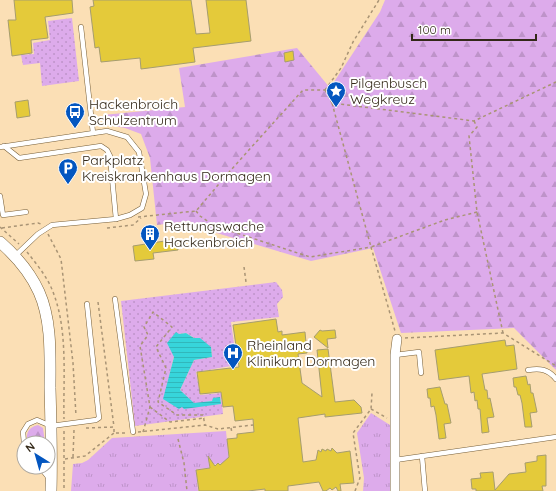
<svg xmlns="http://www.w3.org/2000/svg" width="556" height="491" viewBox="0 0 556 491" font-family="Quicksand,sans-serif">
<defs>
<pattern id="grass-tufts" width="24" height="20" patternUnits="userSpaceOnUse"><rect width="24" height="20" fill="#ddabeb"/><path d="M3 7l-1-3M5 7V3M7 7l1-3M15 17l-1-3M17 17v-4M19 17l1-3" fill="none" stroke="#be93c9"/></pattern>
<pattern id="forest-firs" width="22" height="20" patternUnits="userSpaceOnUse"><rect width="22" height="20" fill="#ddabeb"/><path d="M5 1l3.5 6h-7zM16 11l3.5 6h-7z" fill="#be93c9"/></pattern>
<pattern id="park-dots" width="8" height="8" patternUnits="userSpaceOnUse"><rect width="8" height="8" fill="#ddabeb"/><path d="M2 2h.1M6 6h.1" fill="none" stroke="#be93c9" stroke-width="1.8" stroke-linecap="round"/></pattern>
<pattern id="water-rules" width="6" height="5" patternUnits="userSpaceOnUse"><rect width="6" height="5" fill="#37d5db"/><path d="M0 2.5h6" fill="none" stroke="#31b7bb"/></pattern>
</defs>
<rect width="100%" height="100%" fill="#fbdfb5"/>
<!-- grass -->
<g fill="url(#grass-tufts)">
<path d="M 371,413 L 390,425 L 390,491 L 363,491 L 364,478 L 357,433 Z"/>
<path d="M 226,431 L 229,462 L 209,465 L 209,468 L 196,469 L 198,491 L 71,491 L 73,464 L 82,463 L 88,460 L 112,438 Z"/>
</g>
<!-- forest -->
<g fill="url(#forest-firs)">
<path d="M 385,0 L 556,0 L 556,370 L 514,328 L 401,333 L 373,248 L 311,261 L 210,231 L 189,221 L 157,225 L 150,158 L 141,134 L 125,128 L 104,124 L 103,115 L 185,107 L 179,68 L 297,48 L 330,88 L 380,12 Z"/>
<path d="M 38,425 L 43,428 L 45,443 L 28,443 C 25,434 28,427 38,425 Z"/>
</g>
<!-- park -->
<g fill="url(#park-dots)" fill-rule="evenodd">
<path d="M 72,18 L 79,81 L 42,86 L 40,63 L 23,65 L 21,55 L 34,54 L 33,43 L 50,40 L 48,21 Z"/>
<path d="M 276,282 L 282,290 L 283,297 L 277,304 L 279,317 L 231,322 L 237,365 L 196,372 L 200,395 L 221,393 L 223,414 L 135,426 L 121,301 ZM 186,333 C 195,339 203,341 211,347 L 212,357 L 194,360 L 180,390 L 194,404 L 212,401 L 220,397 L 221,404 L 181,407 L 164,399 L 179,334 Z"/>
</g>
<!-- water -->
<path fill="url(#water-rules)" d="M 176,332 L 179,334 L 186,333 L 194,338 L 200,338 L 211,347 L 212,357 L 194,360 L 180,390 L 194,403 L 212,401 L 213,398 L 220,397 L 221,404 L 184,409 L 182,407 L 179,409 L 163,399 L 174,357 L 167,343 Z"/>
<!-- building -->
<g fill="#e4ca3a" stroke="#a69d6f">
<path d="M 14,0 L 72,0 L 73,13 L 45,17 L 48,38 L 31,40 L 32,53 L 12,56 L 8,20 L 16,20 Z"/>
<path d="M 93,0 L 191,0 L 196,34 L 210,33 L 206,0 L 246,0 L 251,41 L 193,48 L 195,62 L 141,69 L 140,58 L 101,62 L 99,47 L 95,48 L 90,7 L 94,6 Z"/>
<path d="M 293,51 L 294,60 L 285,62 L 284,53 Z"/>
<path d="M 28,100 L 30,116 L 17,118 L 15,102 Z"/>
<path d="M 177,239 L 178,250 L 153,253 L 154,259 L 135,261 L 133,246 Z"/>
<path d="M 276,319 L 278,332 L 282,331 L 282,335 L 305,332 L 307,353 L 298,354 L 302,383 L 322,397 L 317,350 L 328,349 L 335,402 L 354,400 L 361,407 L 362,413 L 325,417 L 325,414 L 298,418 L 303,462 L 316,460 L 318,450 L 321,452 L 322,449 L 326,451 L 327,449 L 331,451 L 332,448 L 337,453 L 350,451 L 354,483 L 340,484 L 341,491 L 338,491 L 336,487 L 332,490 L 330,488 L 326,491 L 323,491 L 319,482 L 288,486 L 288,491 L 265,491 L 265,489 L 248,491 L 199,491 L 196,470 L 210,468 L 208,456 L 215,466 L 218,463 L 220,465 L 229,457 L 227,439 L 237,438 L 237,434 L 254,432 L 253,419 L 235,421 L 233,406 L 223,407 L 221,392 L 200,394 L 197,372 L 239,367 L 233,325 Z"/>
<path d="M 320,330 L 322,331 L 335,330 L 336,338 L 327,339 L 328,348 L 314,337 Z"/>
<path d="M 505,340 L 506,346 L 514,345 L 517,369 L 482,374 L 485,390 L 487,390 L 488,399 L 490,398 L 494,417 L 487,418 L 489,432 L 482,433 L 480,409 L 478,409 L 477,400 L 475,401 L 474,392 L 471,393 L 469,376 L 439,380 L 435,350 Z"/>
<path d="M 526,376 L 528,385 L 530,384 L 531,393 L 533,393 L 537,412 L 530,413 L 532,427 L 525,427 L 522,403 L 520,395 L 518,395 L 516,387 L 514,387 L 513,378 Z"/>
<path d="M 440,387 L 445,404 L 447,404 L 451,423 L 444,424 L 446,438 L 439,439 L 436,415 L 434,406 L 431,407 L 430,398 L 428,398 L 427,389 Z"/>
<path d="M 546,455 L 546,486 L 542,486 L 543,491 L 476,491 L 476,489 L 472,489 L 471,479 L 481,478 L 480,473 L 493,472 L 495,490 L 509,474 L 526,472 L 525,463 L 537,461 L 537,456 Z"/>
</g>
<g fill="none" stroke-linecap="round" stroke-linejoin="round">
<!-- service casing -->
<g stroke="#775f38" stroke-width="5.5">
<g id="service">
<path d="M 81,27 L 93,133"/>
<path d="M 4,146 L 19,158 L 101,146 L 107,150 L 110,156 L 116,219"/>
<path d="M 0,147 L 107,131 L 127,137 L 139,152 L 146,194 L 142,208 L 130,215 L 116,219 L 52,225 L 38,234 L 15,256"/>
<path d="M 0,196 L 3,215 L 26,212"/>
<path d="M 115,299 L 133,432"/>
<path d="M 395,355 L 419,352 L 421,373"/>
<path d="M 528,370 C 540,368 548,369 556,379"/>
<path d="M 24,443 L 23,432 L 28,424 L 37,420 L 51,426 L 96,420 L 99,418 L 87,304"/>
<path d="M 422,456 L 425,491"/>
<path d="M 395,460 L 556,437"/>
<path d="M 40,467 L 49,478"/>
</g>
</g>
<!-- minor casing -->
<g stroke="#775f38" stroke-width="10">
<path id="minor" d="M 395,491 L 395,355 L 397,339"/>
</g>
<!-- tertiary casing -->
<g stroke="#775f38" stroke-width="12">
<path id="tertiary" d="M 0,242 C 16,256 30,272 39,292 C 52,321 50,356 50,388 C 51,422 52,457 51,491"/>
</g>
<!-- path -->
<g stroke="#a99475" stroke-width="1.5" stroke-dasharray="3 3" stroke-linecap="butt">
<path d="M 325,90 L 332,103 L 474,121 L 556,82"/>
<path d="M 325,90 L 341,68 L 353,42 L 379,0"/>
<path d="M 332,103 L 371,247 L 445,220 L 477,212"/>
<path d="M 474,121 L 477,127 L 469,136 L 477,212 L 503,333"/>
<path d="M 196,211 L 200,216 L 215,226 L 310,257 L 371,247 L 395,331"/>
<path d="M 138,217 L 196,211 L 230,171 L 303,90 L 325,90"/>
<path d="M 0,227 L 19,244"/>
<path d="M 2,228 L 38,223 L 41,224"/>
<path d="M 107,228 L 133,225 L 141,218"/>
<path d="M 48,234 L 61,259 L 73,363 L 76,416"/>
<path d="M 27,252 C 35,262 44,273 50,285 C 69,325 63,376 64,419"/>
<path d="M 244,267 L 246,282"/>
<path d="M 98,302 L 114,427"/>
<path d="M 405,338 L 503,333 L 556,366"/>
<path d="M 150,407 L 170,422 L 205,418"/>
<path d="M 371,409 L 387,418"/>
<path d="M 86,428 L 114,427 L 114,433 L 127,433"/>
<path d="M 231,428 L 232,433"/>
<path d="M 64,431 L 64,491"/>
<path d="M 138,432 L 205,425 L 218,429 L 253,425"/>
<path d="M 143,432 L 150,407 L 140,346 L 148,335 L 144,327 L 153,312 L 172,327 L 156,347 L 166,368 L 158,402 L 177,415 L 203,415 L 205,425"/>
<path d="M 178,439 L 184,463 L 187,491"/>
<path d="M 73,457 L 74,430"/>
<path d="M 65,459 L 85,456 L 114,433"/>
<path d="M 355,491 L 360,478 L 353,433 L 371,409 L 372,393"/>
</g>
<!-- service -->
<use href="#service" stroke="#fff" stroke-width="4.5"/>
<!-- minor -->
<use href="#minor" stroke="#fff" stroke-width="9"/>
<!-- tertiary -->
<use href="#tertiary" stroke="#fff" stroke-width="11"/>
</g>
<!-- icons -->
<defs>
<g id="sight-pin" transform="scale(1)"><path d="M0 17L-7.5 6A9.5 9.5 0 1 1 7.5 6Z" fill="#0356c0" stroke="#fff"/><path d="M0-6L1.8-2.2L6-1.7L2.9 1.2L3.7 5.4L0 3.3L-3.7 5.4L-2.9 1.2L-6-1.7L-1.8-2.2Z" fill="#fff"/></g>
<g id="bus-pin" transform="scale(1)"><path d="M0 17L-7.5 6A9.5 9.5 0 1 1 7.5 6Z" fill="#0356c0" stroke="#fff"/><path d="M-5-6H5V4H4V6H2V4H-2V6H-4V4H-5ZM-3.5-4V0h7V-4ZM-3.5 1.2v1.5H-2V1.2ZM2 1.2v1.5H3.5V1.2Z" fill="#fff"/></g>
<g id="parking-pin" transform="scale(1)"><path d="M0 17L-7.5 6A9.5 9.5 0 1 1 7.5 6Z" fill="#0356c0" stroke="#fff"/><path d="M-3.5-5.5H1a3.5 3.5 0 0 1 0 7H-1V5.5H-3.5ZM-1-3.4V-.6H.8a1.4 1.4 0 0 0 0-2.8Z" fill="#fff"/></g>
<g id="building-pin" transform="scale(1)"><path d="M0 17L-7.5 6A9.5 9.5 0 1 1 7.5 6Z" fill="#0356c0" stroke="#fff"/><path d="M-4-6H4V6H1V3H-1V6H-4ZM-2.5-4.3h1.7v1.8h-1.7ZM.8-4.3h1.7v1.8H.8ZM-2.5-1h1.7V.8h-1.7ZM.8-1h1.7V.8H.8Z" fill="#fff"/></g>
<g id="hospital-pin" transform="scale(1)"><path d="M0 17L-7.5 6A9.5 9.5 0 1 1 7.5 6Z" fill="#0356c0" stroke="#fff"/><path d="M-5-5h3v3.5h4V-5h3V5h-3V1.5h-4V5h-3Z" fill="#fff"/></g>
</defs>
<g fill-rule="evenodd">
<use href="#sight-pin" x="336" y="91"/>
<use href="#bus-pin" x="75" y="112"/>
<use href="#parking-pin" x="68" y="168"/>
<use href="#building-pin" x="150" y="234"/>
<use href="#hospital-pin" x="233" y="353"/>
</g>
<g text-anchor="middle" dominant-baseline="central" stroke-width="4" stroke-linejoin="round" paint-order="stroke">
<!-- poi labels -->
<g font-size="14" fill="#332818" stroke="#fff" text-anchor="start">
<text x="350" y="83">Pilgenbusch<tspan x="350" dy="16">Wegkreuz</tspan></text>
<text x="89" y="104">Hackenbroich<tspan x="89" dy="16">Schulzentrum</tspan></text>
<text x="82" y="160">Parkplatz<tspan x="82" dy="16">Kreiskrankenhaus Dormagen</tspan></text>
<text x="164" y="226">Rettungswache<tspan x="164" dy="16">Hackenbroich</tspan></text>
<text x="247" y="345">Rheinland<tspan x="247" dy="16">Klinikum Dormagen</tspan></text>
</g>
</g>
<!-- north arrow -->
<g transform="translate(36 455) rotate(323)"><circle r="19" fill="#ffffff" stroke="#ada9a3"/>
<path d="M0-3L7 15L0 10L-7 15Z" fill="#0356c0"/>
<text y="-6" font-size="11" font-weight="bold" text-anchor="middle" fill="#332818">N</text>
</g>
<!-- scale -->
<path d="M412 34v6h124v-6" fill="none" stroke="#332818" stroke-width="2"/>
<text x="418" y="34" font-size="12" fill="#332818" stroke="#ffffff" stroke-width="3" paint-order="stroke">100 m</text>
</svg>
